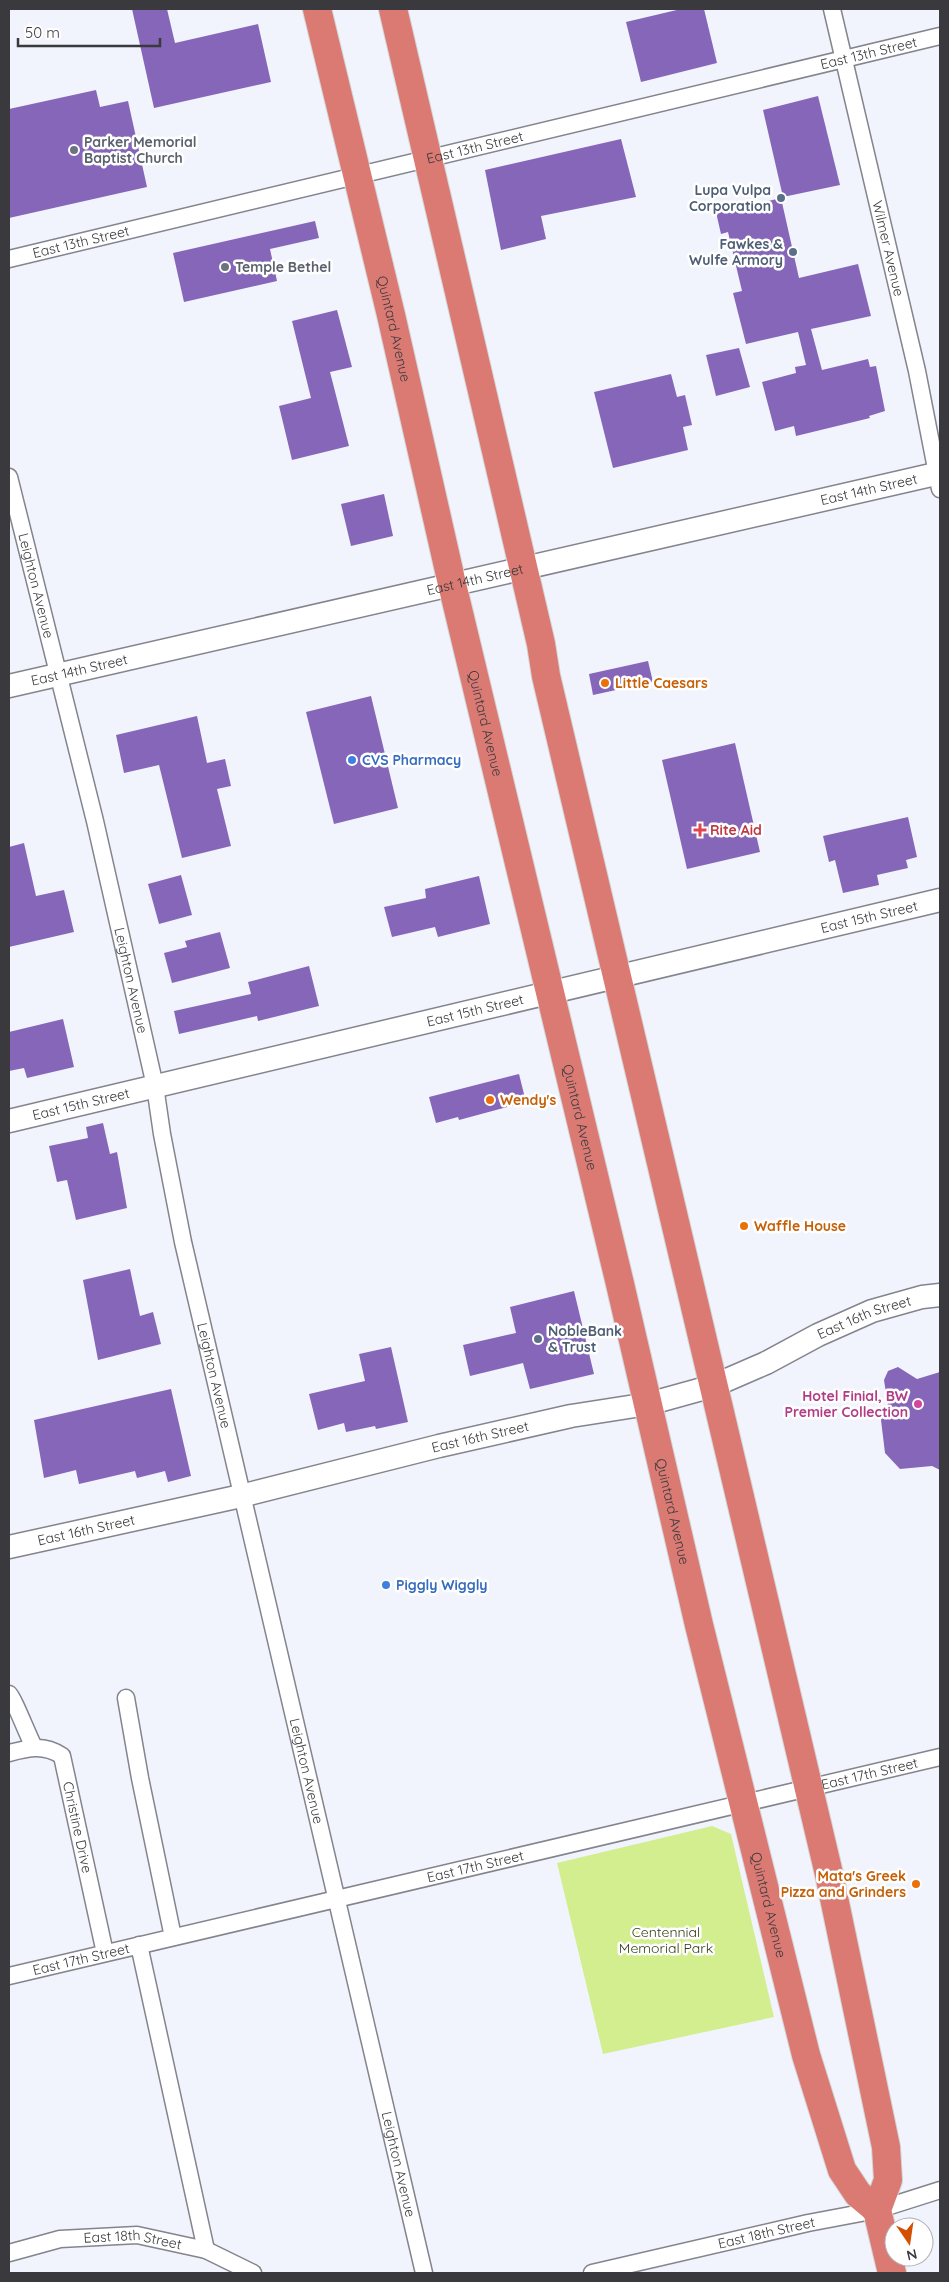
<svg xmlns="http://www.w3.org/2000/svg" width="949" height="2282" viewBox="0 0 949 2282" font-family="Quicksand,sans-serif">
<rect width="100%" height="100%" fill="#f2f4fd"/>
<!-- green -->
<path fill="#d3ee8f" d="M 712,1826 L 731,1834 L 774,2017 L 603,2054 L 557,1863 Z"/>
<!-- building -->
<g fill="#8666b8">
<path d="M 132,9 L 167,9 L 175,43 L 258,24 L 271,82 L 154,108 Z"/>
<path d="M 681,9 L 704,9 L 717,63 L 641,82 L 626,22 Z"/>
<path d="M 96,90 L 100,107 L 128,101 L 147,187 L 9,218 L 9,109 Z"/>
<path d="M 818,96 L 840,185 L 783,197 L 763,110 Z"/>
<path d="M 621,139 L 636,197 L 541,216 L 546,239 L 501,250 L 485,170 Z"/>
<path d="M 781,198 L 799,278 L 858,264 L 871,316 L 811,329 L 822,370 L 868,359 L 870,367 L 876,366 L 885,411 L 869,416 L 870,418 L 796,436 L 794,426 L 775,431 L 762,382 L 796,373 L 795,367 L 806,365 L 798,332 L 746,344 L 733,293 L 742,291 L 728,232 L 721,234 L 715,208 L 733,204 L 734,209 Z"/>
<path d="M 315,221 L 319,238 L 270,249 L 277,281 L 184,302 L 173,253 Z"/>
<path d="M 337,310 L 352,367 L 330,372 L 349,446 L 292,460 L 279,406 L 311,398 L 292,321 Z"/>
<path d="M 739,348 L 750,387 L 716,396 L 706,355 Z"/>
<path d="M 671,374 L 677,397 L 685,395 L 692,425 L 683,427 L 688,450 L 613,468 L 594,392 Z"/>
<path d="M 384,494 L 393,536 L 351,546 L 341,504 Z"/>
<path d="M 648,661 L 653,682 L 593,695 L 589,674 Z"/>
<path d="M 371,696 L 398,808 L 334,824 L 306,712 Z"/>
<path d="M 197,716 L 207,763 L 225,759 L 231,786 L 217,789 L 231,846 L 182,858 L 159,765 L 124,773 L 116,735 Z"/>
<path d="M 735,743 L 760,852 L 687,869 L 662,760 Z"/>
<path d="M 908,817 L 917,857 L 906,860 L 908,868 L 877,875 L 879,885 L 843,893 L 835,860 L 829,862 L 823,836 Z"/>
<path d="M 24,843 L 36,896 L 64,890 L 74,932 L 9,947 L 9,847 Z"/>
<path d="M 181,875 L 192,915 L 159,924 L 148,884 Z"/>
<path d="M 479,876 L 490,924 L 438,937 L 435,927 L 392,937 L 384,907 L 426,898 L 425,889 Z"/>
<path d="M 220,932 L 230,968 L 172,983 L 164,953 L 187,947 L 185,941 Z"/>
<path d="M 309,966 L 319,1006 L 258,1021 L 257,1016 L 179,1034 L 174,1011 L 251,994 L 248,982 Z"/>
<path d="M 63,1019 L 74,1067 L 27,1078 L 24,1068 L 9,1071 L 9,1032 Z"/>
<path d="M 519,1074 L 526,1102 L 459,1120 L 458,1117 L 436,1123 L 429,1097 Z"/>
<path d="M 103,1123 L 110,1154 L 117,1152 L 127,1208 L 76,1220 L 67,1180 L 57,1182 L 49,1146 L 88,1138 L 86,1127 Z"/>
<path d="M 130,1269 L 140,1316 L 153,1312 L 161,1344 L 98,1360 L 83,1280 Z"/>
<path d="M 574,1291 L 594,1374 L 530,1389 L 523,1363 L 470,1376 L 463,1345 L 516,1333 L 510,1307 Z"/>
<path d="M 391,1347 L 408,1422 L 376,1429 L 375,1426 L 346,1432 L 344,1423 L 318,1430 L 309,1394 L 365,1381 L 359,1354 Z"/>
<path d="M 898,1367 L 917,1379 L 940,1372 L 940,1470 L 932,1466 L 900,1469 L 885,1453 L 881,1420 L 891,1397 L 886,1393 L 884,1380 L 888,1371 Z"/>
<path d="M 171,1389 L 191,1476 L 168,1482 L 165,1471 L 137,1478 L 135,1471 L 79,1484 L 76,1470 L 44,1478 L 34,1420 Z"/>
</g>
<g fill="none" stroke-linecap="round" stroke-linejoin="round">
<!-- street casing -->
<g stroke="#83848d" stroke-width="19">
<g id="street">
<path id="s1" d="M 832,9 L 917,371 L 940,489"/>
<path id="s2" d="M 9,259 L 940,36"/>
<path id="s3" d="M 9,477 L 95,821 L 155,1086 L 162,1134 L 183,1242 L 424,2273"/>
<path d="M 9,1694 C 13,1697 29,1738 34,1747"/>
<path d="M 126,1698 L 140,1778 L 173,1937"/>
<path id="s4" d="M 9,1753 C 28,1748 44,1744 62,1756 L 105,1953"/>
<path d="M 139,1945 L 206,2250"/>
<path id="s5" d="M 9,1976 L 940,1757"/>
<path id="s6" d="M 9,2253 L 60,2239 L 137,2235 L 206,2250 L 253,2273"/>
<path id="s7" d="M 592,2273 L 808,2223 L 877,2210 L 940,2190"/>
</g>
</g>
<!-- secondary casing -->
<g stroke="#83848d" stroke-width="25">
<g id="secondary">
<path id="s8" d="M 9,686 L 940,473"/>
<path id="s9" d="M 9,1121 L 940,900"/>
<path id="s10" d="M 9,1547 L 241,1496 L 439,1446 L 571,1416 L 648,1404 L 713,1386 L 766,1363 L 818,1335 L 872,1311 L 922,1297 L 940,1295"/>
</g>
</g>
<!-- highway casing -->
<g stroke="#d4d4d5" stroke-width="30">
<g id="highway">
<path id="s11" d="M 317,9 L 391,315 L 452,584 L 620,1284 L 699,1625 L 806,2055 L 842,2170 L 858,2194 L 877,2210"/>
<path d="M 393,9 L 541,644 L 546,676 L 829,1874 L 886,2147 L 888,2180 L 877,2210 L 892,2273"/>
</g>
</g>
<!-- street -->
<use href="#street" stroke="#fff" stroke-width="16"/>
<!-- secondary -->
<use href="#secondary" stroke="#fff" stroke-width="22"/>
<!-- highway -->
<use href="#highway" stroke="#db7973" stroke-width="28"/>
</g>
<!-- markers -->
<g fill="#6b7280" stroke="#fff" stroke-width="2">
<circle cx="74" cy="150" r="5"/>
<circle cx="225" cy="267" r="5"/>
</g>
<g fill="#5c6f8a" stroke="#fff" stroke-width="2">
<circle cx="781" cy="198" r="5"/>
<circle cx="793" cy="252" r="5"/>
<circle cx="538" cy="1339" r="5"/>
</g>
<g fill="#e8710a" stroke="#fff" stroke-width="2">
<circle cx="605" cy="683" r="5"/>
<circle cx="490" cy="1100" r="5"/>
<circle cx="744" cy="1226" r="5"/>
<circle cx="916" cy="1884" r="5"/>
</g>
<g fill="#3f7fe0" stroke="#fff" stroke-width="2">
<circle cx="352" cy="760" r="5"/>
<circle cx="386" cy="1585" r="5"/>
</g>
<path fill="#e0444e" stroke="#fff" stroke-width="2" d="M697.5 822.5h5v5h5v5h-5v5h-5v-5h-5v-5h5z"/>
<circle fill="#d1479c" stroke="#fff" stroke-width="2" cx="918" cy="1404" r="5"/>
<g text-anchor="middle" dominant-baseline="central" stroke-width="5" stroke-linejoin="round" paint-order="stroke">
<!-- street labels -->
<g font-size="14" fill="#3a3a3e" stroke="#fff">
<text stroke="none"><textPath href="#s2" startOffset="884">East 13th Street</textPath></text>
<text stroke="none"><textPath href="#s2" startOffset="479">East 13th Street</textPath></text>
<text stroke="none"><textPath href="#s2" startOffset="74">East 13th Street</textPath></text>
<text stroke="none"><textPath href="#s1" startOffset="246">Wilmer Avenue</textPath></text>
<text stroke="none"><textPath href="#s11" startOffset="329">Quintard Avenue</textPath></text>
<text stroke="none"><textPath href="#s8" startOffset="882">East 14th Street</textPath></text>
<text stroke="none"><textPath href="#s8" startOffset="478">East 14th Street</textPath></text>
<text stroke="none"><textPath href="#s3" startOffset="112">Leighton Avenue</textPath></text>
<text stroke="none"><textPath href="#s8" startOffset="72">East 14th Street</textPath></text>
<text stroke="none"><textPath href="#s11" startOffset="734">Quintard Avenue</textPath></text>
<text stroke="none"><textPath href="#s9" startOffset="884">East 15th Street</textPath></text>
<text stroke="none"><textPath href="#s3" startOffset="518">Leighton Avenue</textPath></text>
<text stroke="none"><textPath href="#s9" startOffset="479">East 15th Street</textPath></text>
<text stroke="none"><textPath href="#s9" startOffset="74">East 15th Street</textPath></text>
<text stroke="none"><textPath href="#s11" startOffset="1139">Quintard Avenue</textPath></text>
<text stroke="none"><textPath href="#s10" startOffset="889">East 16th Street</textPath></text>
<text stroke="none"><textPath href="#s3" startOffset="922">Leighton Avenue</textPath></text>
<text stroke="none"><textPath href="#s10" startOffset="484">East 16th Street</textPath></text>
<text stroke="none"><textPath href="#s11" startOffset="1544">Quintard Avenue</textPath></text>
<text stroke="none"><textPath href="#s10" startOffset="79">East 16th Street</textPath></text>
<text stroke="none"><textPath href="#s3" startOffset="1328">Leighton Avenue</textPath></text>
<text stroke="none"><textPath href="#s5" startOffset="884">East 17th Street</textPath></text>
<text stroke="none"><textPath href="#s4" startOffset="128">Christine Drive</textPath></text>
<text stroke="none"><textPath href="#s5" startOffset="479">East 17th Street</textPath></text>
<text stroke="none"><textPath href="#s11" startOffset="1949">Quintard Avenue</textPath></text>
<text stroke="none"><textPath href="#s5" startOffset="74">East 17th Street</textPath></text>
<text stroke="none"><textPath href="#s3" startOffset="1732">Leighton Avenue</textPath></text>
<text stroke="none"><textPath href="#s7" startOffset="179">East 18th Street</textPath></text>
<text stroke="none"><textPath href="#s6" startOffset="126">East 18th Street</textPath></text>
</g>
<!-- worship labels -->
<g font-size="14" font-weight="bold" fill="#5b616d" stroke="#fff" text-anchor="start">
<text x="84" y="142">Parker Memorial<tspan x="84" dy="16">Baptist Church</tspan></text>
<text x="235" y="267">Temple Bethel</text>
</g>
<!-- service labels -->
<g font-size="14" font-weight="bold" fill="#4e5e75" stroke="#fff" text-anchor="end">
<text x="771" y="190">Lupa Vulpa<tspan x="771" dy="16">Corporation</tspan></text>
<text x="783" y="244">Fawkes &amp;<tspan x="783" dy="16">Wulfe Armory</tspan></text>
<text x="548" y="1331" text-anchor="start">NobleBank<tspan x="548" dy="16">&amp; Trust</tspan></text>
</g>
<!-- food labels -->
<g font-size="14" font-weight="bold" fill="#c56008" stroke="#fff" text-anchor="start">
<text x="615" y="683">Little Caesars</text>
<text x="500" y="1100">Wendy's</text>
<text x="754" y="1226">Waffle House</text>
<text x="906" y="1876" text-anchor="end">Mata's Greek<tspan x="906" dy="16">Pizza and Grinders</tspan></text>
</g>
<!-- shop labels -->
<g font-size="14" font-weight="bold" fill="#366cbe" stroke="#fff" text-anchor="start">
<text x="362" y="760">CVS Pharmacy</text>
<text x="396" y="1585">Piggly Wiggly</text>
</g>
<!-- health labels -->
<g font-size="14" font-weight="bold" fill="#be3a42" stroke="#fff" text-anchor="start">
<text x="710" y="830">Rite Aid</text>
</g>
<!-- hotel labels -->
<g font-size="14" font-weight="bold" fill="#b23c85" stroke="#fff" text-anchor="end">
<text x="908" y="1396">Hotel Finial, BW<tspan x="908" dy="16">Premier Collection</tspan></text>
</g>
<!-- park labels -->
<g font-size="14" fill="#343e17" stroke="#fff">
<text x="666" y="1932">Centennial<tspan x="666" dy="16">Memorial Park</tspan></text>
</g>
</g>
<!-- border -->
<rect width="949" height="2282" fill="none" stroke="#3a3a3e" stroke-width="20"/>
<!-- north arrow -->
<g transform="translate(909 2242) rotate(167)"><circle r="24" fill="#ffffff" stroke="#b0b0b2"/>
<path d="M0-4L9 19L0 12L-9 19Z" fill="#d34f02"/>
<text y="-8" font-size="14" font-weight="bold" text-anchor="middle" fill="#3a3a3e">N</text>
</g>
<!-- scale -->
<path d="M18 38v8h142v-8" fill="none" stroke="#3a3a3e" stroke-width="2.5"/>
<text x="25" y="38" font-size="15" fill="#3a3a3e" stroke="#ffffff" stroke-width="4" paint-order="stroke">50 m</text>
</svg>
